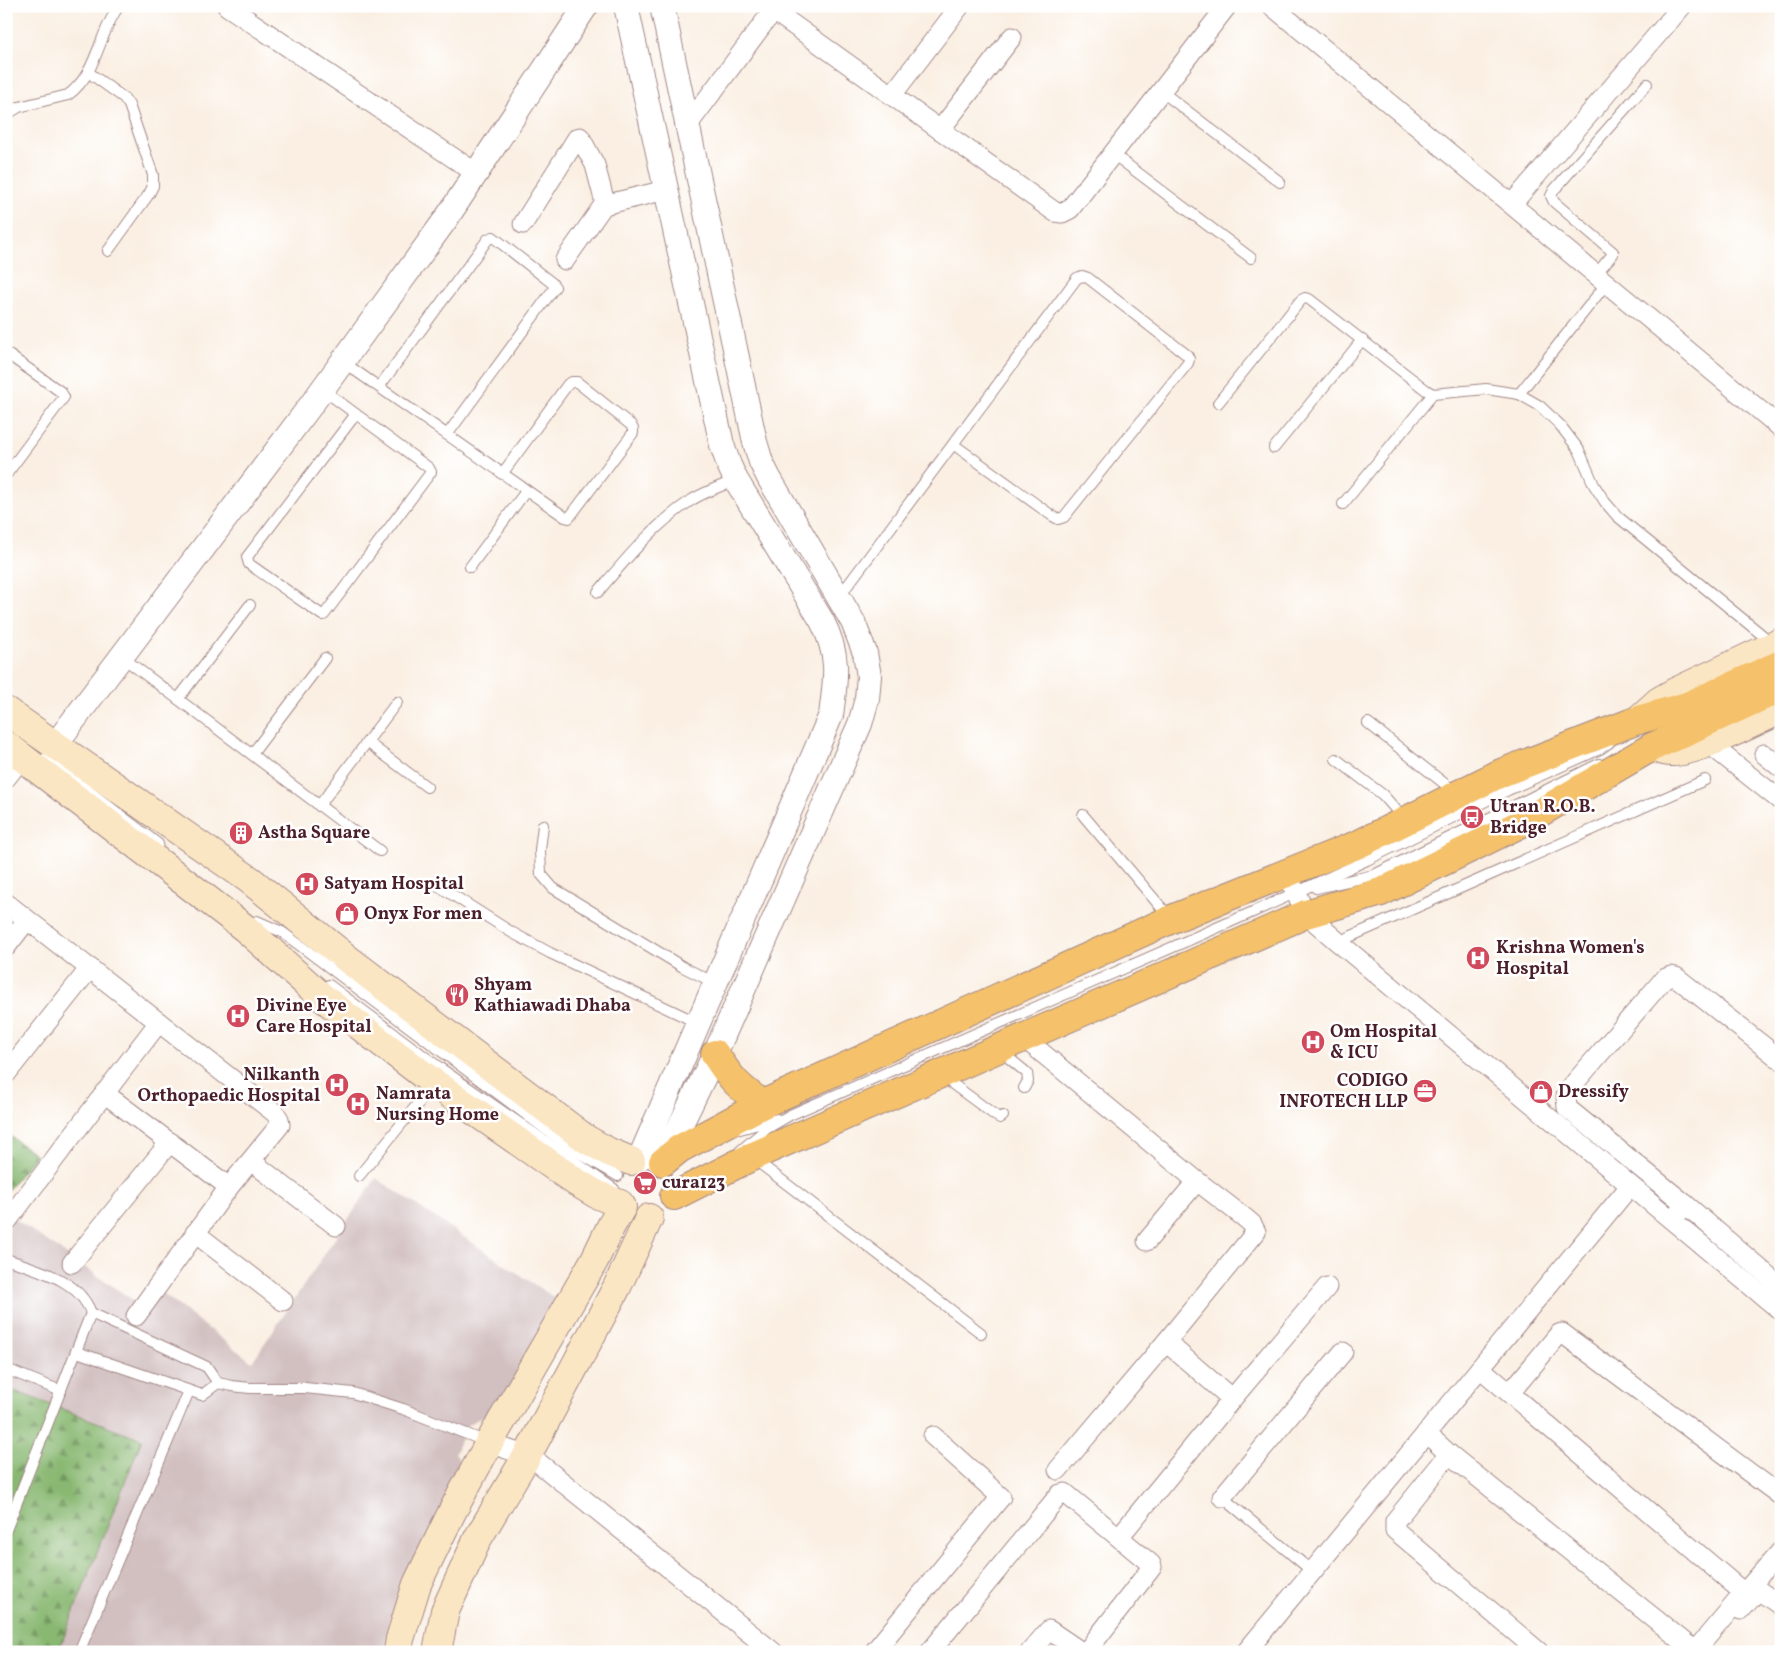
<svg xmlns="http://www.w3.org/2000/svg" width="1787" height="1658" viewBox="0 0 1787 1658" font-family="Vollkorn,serif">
<defs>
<pattern id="forest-firs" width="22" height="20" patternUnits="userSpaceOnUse" patternTransform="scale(1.25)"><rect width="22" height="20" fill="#88b871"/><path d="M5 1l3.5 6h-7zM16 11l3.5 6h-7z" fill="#71955d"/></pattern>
</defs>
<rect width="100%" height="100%" fill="#fff"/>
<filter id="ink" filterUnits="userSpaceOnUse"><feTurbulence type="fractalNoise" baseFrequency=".02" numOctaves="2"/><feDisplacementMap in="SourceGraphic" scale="10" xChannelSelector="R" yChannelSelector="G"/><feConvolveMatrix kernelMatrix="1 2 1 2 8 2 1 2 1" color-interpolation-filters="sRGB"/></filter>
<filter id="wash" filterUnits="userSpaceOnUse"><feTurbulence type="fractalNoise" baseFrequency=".0096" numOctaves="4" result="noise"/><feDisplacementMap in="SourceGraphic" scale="20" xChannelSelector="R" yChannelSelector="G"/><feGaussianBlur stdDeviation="1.12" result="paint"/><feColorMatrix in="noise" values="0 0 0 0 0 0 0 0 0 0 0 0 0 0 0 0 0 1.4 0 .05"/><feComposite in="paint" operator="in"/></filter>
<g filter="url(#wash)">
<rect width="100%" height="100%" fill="#faefe2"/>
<!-- industrial -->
<path fill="#d2bfc0" d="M 376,1178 L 562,1303 L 503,1405 L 466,1426 L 455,1453 L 465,1470 L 389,1621 L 387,1652 L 6,1652 L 6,1213 L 143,1307 L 158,1290 L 252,1362 Z"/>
<!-- forest -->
<g fill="url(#forest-firs)" stroke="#696c4e">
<path d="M 6,1133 L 36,1155 L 6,1192 Z"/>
<path d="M 6,1388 L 142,1439 L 58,1652 L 6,1652 Z"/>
</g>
</g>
<g filter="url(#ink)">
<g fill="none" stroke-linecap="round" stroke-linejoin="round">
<!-- service casing -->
<g stroke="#a28786" stroke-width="12">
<g id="service">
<path d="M 88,72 L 124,98 L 129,105 L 153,175 L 153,186 L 149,194 L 108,251"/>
<path d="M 1161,91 L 1280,182"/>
<path d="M 6,115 L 19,107 L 68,95 C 98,73 98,34 119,6"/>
<path d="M 1113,154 L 1251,258"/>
<path d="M 1596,274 L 1613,254 L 1613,252 L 1554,202 L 1551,196 L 1554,190 L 1647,84"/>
<path d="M 6,353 L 61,392 L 64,397 L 6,475"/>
<path d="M 343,362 L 565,517 L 569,518 L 633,433 L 633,429 L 631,425 L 577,382 L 572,382 L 568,384 L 502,474"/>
<path d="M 379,387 L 488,239 L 493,237 L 552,283 L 555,287 L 447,435"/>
<path d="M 322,389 L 429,468 L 431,472 L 324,615 L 322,615 L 249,564 L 247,557 L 356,414"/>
<path d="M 1519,394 L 1607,283"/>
<path d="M 1218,403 L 1301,300 L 1305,298 L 1309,299 L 1426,390 L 1433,394 L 1486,389 L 1519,394 L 1540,406 L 1560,425 L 1579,450 L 1594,485 L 1605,502 L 1617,516 L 1772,643"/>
<path d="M 1274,448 L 1362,340"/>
<path d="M 1343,504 L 1433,394"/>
<path d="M 470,567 L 526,491"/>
<path d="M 598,592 C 626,559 654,525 690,501 C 704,492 721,486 736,480"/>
<path d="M 839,597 L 1077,278 L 1082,276 L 1088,278 L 1187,355 L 1189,359 L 1188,363 L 1064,517 L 1058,519 L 1051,515 L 953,444"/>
<path d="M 122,657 L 380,851"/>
<path d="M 178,699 L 250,605"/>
<path d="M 1368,723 L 1455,792"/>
<path d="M 367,742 L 427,787"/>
<path d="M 252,754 L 325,658"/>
<path d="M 46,758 L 158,844"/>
<path d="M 1336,759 L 1383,795 L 1405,820"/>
<path d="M 319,806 L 397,702"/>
<path d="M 1083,815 L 1171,919"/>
<path d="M 543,825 L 540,850 L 541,874 L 553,888 L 683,967 L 715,983"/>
<path d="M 437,885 L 511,932 L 550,953 L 698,1023"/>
<path d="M 1316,888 L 1374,875 L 1599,764"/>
<path d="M 257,921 L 282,932 L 572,1149 L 618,1176"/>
<path d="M 1338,942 L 1705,780"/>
<path d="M 329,985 L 440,1068 L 614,1189"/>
<path d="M 999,1050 L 1027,1073 L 1028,1081 L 1024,1088"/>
<path d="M 943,1077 L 996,1116 L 1000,1118 L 1003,1116"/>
<path d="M 740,1129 L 777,1119"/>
<path d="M 740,1151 L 766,1129 L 790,1115 L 1255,911 L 1367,860 L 1508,790 L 1600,749 L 1610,742"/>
<path d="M 754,1159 L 981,1333"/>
<path d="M 359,1176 L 434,1084"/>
<path d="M 6,1259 C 37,1270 79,1279 91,1313 L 6,1530"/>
<path d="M 91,1313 L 207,1367 L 218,1383 L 232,1386 L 250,1388 L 305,1388 L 353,1393 L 403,1409 L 487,1442"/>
<path d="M 77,1352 L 202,1395 L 218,1383"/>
<path d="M 6,1369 L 61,1391"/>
<path d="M 1222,1497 L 1312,1571"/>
<path d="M 79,1652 L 189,1391"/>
</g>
</g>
<!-- minor casing -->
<g stroke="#a28786" stroke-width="21">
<g id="minor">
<path d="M 227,6 L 476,173"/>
<path d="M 1272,6 L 1781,428"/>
<path d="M 892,95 L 960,6"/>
<path d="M 687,126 L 766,20 L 772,15 L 778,14 L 1055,212 L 1062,213 L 1070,209 L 1227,6"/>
<path d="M 940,130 L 1012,37"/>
<path d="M 1512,204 L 1682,6"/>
<path d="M 523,224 L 577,138 L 580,137 L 595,165 L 605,203 L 608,204 L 666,190"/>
<path d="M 565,260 L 605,203"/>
<path d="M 1708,743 L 1781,801"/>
<path d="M 1764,754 L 1781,768"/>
<path d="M 6,778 L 22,758"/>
<path d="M 1286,872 L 1306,914 L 1338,942 L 1781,1311"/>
<path d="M 6,903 L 275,1113 L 279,1119 L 280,1125 L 229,1187 L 136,1316"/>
<path d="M 6,947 L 27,920"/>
<path d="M 1024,1038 L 1197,1181 L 1245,1218 L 1252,1224 L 1256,1232 L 1166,1342 L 1058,1470"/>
<path d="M 6,1074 L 90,968"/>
<path d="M 104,1093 L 229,1187"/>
<path d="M 251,1161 L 336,1226"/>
<path d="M 1685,1204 L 1567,1108 L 1566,1096 L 1571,1087 L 1664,979 L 1671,976 L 1676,977 L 1781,1060"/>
<path d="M 1677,1214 L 1685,1204 L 1781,1287"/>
<path d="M 8,1220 L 159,1022"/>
<path d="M 195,1233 L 283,1301"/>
<path d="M 1147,1241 L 1197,1181"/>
<path d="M 72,1263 L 170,1142"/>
<path d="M 1166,1342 L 1232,1399"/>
<path d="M 1510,1393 L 1559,1334 L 1562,1333 L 1781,1496"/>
<path d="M 1426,1433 L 1449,1454 L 1695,1651 L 1744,1593 L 1480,1368"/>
<path d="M 489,1443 L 527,1456 L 540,1464 L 773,1652"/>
<path d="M 1449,1454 L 1395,1521 L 1395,1530 L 1539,1652"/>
<path d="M 1222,1497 L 1343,1352"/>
<path d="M 1124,1531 L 1232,1399 L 1327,1287"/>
<path d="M 1744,1593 L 1781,1551"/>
<path d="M 1741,1610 L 1758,1590 L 1781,1606"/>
<path d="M 874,1652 L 1001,1497 L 933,1436"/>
<path d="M 930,1652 L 1060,1494 L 1065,1493 L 1151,1564 L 1152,1567 L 1087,1651 L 1080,1651 L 1049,1630 L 1030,1652"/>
<path d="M 1246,1652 L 1630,1186"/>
</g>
</g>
<!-- tertiary casing -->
<g stroke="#a28786" stroke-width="26">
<g id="tertiary">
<path d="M 626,6 L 722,445 L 729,465 L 736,480 L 822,621 C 840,656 836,678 831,715 L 640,1158"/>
<path d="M 55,745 L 311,405 L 446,219 L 586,6"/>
<path d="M 659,1161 L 678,1130 L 715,1054 L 860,724 L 867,699 L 869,676 L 865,653 L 853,622 L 769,478 L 761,462 L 755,442 L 662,6"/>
</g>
</g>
<!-- secondary casing -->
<g stroke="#a28786" stroke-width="30">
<g id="secondary">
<path d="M 6,711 L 250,880 L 349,960 L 586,1139 L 609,1152 L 631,1161"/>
<path d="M 1638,720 L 1659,701 L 1675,692 L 1781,642"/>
<path d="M 6,745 L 246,929 L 322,997 L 430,1080 L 576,1182 L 596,1194 L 620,1204"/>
<path d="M 1652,747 C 1658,749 1665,752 1671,752 C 1695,754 1757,720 1781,710"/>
<path d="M 398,1652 L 400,1639 L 417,1584 L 452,1512 L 489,1443 L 594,1261 L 611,1226 L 622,1207"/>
<path d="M 437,1652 L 445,1611 L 478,1538 L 527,1456 L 617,1287 L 649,1218"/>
</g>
</g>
<!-- primary casing -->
<g stroke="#a28786" stroke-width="30">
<g id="primary">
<path d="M 715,1054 C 730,1078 739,1088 763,1104"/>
<path d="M 663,1162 L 679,1149 L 763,1104 L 1172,919 L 1359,844 L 1501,773 L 1638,720 L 1687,706 L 1781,664"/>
<path d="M 674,1196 L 751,1157 L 1306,914 L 1381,892 L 1524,822 L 1652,747 L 1781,688"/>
</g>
</g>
<!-- service -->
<use href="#service" stroke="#fff" stroke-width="10"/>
<!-- minor -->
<use href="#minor" stroke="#fff" stroke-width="19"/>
<!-- tertiary -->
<use href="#tertiary" stroke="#fff" stroke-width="24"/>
<!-- secondary -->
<use href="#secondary" stroke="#fbe6c4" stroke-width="28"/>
<!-- primary -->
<use href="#primary" stroke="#f5c16b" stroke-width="28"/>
</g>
</g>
<!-- icons -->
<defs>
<g id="bus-disc" transform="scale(1.25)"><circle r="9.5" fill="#d1495b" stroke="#fff"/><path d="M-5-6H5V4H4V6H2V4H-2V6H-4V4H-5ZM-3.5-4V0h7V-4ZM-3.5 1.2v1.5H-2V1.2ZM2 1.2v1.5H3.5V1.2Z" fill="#fff"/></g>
<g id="building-disc" transform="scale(1.25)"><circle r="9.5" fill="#d1495b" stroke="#fff"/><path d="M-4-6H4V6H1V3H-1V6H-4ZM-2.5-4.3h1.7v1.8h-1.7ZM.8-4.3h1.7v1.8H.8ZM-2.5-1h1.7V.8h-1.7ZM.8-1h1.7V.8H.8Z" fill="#fff"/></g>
<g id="hospital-disc" transform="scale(1.25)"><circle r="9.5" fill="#d1495b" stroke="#fff"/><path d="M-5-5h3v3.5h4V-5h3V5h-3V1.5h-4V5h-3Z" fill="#fff"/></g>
<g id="shop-disc" transform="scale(1.25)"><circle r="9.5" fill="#d1495b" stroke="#fff"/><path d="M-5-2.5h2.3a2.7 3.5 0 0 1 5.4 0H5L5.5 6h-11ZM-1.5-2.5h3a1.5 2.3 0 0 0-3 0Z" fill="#fff"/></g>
<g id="restaurant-disc" transform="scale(1.25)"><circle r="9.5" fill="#d1495b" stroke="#fff"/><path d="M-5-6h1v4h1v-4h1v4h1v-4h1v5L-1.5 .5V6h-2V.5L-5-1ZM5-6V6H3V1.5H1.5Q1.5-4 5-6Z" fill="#fff"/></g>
<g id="office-disc" transform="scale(1.25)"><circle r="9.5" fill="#d1495b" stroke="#fff"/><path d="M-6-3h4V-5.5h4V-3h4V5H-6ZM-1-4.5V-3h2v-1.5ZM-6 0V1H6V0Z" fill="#fff"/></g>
<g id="supermarket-disc" transform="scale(1.25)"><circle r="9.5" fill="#d1495b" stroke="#fff"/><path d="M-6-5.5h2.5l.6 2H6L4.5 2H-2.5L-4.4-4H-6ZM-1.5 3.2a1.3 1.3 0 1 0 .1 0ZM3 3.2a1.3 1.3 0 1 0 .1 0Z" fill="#fff"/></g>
</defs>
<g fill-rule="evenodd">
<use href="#bus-disc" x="1472" y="817"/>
<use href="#building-disc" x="241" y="833"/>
<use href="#hospital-disc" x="307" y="884"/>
<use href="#shop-disc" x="347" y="914"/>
<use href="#hospital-disc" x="1478" y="958"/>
<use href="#restaurant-disc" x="457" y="995"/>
<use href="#hospital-disc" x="238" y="1016"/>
<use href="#hospital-disc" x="1313" y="1042"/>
<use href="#hospital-disc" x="337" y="1085"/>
<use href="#office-disc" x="1425" y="1091"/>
<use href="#shop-disc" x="1541" y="1092"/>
<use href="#hospital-disc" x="358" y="1104"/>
<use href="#supermarket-disc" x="645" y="1183"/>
</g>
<g text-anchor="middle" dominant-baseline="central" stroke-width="5" stroke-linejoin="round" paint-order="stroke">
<!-- poi labels -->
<g font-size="18" font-weight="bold" fill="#4a1f2b" stroke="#fff" text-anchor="start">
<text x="1490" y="807">Utran R.O.B.<tspan x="1490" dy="21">Bridge</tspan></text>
<text x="258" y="833">Astha Square</text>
<text x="324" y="884">Satyam Hospital</text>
<text x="364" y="914">Onyx For men</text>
<text x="1496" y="948">Krishna Women's<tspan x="1496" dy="21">Hospital</tspan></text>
<text x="474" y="985">Shyam<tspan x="474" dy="21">Kathiawadi Dhaba</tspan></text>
<text x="256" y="1006">Divine Eye<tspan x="256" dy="21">Care Hospital</tspan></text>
<text x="1330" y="1032">Om Hospital<tspan x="1330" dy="21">&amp; ICU</tspan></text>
<text x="320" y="1075" text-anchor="end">Nilkanth<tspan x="320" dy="21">Orthopaedic Hospital</tspan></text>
<text x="1408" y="1081" text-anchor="end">CODIGO<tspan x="1408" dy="21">INFOTECH LLP</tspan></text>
<text x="1558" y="1092">Dressify</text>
<text x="376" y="1094">Namrata<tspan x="376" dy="21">Nursing Home</tspan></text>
<text x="662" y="1183">cura123</text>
</g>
</g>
<!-- margin -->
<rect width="1787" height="1658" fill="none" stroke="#fff" stroke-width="25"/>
</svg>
